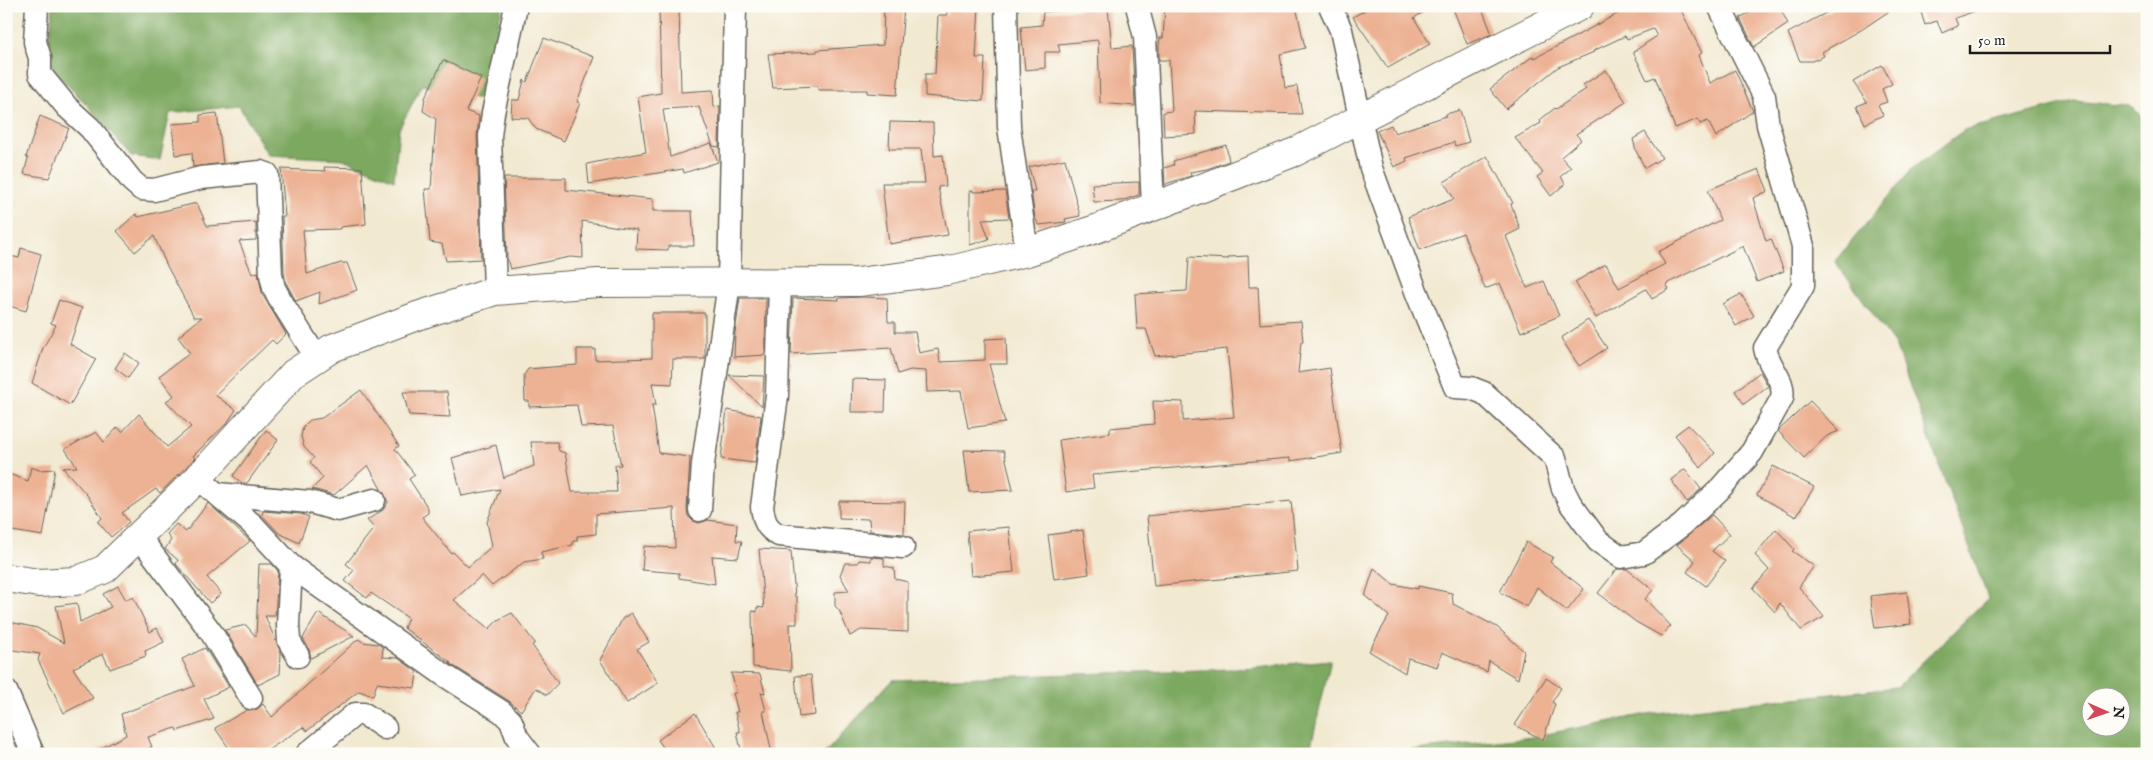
<svg xmlns="http://www.w3.org/2000/svg" width="2153" height="760" viewBox="0 0 2153 760" font-family="'IM FELL English',serif">
<rect width="100%" height="100%" fill="#fdfcf7"/>
<filter id="ink" filterUnits="userSpaceOnUse"><feTurbulence type="fractalNoise" baseFrequency=".02" numOctaves="2"/><feDisplacementMap in="SourceGraphic" scale="10" xChannelSelector="R" yChannelSelector="G"/><feConvolveMatrix kernelMatrix="1 2 1 2 8 2 1 2 1" color-interpolation-filters="sRGB"/></filter>
<filter id="wash" filterUnits="userSpaceOnUse"><feTurbulence type="fractalNoise" baseFrequency=".0096" numOctaves="4" result="noise"/><feDisplacementMap in="SourceGraphic" scale="20" xChannelSelector="R" yChannelSelector="G"/><feGaussianBlur stdDeviation="1.12" result="paint"/><feColorMatrix in="noise" values="0 0 0 0 0 0 0 0 0 0 0 0 0 0 0 0 0 1.4 0 .05"/><feComposite in="paint" operator="in"/></filter>
<g filter="url(#wash)">
<rect width="100%" height="100%" fill="#f2e9d1"/>
<!-- forest -->
<g fill="#7da860" stroke="#4c623e" fill-rule="evenodd">
<path d="M 53,6 L 502,6 L 483,100 L 422,85 L 399,129 L 394,180 L 343,159 L 268,155 L 239,106 L 170,113 L 160,160 L 131,156 L 87,105 L 47,65 Z"/>
<path d="M 2074,101 L 2129,106 L 2147,119 L 2147,754 L 1378,754 L 1532,737 L 1647,714 L 1897,687 L 1988,598 L 1895,345 L 1835,261 L 1913,168 L 1964,130 ZM 2090,698 L 2120,698 L 2120,728 L 2090,728 Z"/>
<path d="M 1331,660 L 1309,754 L 824,754 L 892,680 L 1233,669 Z"/>
</g>
<g id="blocks">
<!-- building -->
<g fill="#edb294">
<path d="M 659,6 L 679,6 L 681,92 L 713,90 L 714,107 L 720,106 L 719,147 L 713,146 L 699,107 L 663,109 L 670,157 L 711,143 L 718,162 L 684,173 L 683,169 L 589,184 L 587,164 L 646,152 L 638,97 L 661,93 Z"/>
<path d="M 884,6 L 904,6 L 897,95 L 867,93 L 867,90 L 818,90 L 818,86 L 773,88 L 768,54 L 817,52 L 817,50 L 883,45 Z"/>
<path d="M 947,6 L 979,6 L 976,58 L 985,58 L 983,101 L 925,96 L 925,74 L 935,74 L 938,15 L 947,15 Z"/>
<path d="M 1165,6 L 1296,6 L 1305,48 L 1280,54 L 1285,88 L 1297,86 L 1302,114 L 1195,111 L 1196,134 L 1164,136 L 1163,112 L 1172,111 L 1169,60 L 1159,60 L 1159,45 L 1160,38 L 1163,38 Z"/>
<path d="M 1372,6 L 1433,6 L 1414,18 L 1430,44 L 1388,68 L 1353,17 Z"/>
<path d="M 1452,6 L 1481,6 L 1492,34 L 1467,44 Z"/>
<path d="M 1632,6 L 1679,6 L 1702,53 L 1699,55 L 1710,83 L 1735,70 L 1753,111 L 1716,137 L 1708,121 L 1700,124 L 1698,119 L 1675,128 L 1655,77 L 1647,80 L 1633,52 L 1657,36 L 1653,29 L 1627,39 L 1625,36 L 1593,51 L 1594,52 L 1558,67 L 1506,109 L 1490,89 L 1533,56 L 1535,58 Z"/>
<path d="M 1760,6 L 1779,6 L 1788,24 L 1754,47 L 1740,18 Z"/>
<path d="M 1839,6 L 1897,6 L 1861,30 L 1822,52 L 1824,56 L 1812,61 L 1800,61 L 1788,33 Z"/>
<path d="M 1919,6 L 1981,6 L 1981,9 L 1955,18 L 1958,26 L 1942,33 L 1937,21 L 1925,25 Z"/>
<path d="M 1108,8 L 1112,48 L 1132,46 L 1135,106 L 1100,103 L 1098,40 L 1058,44 L 1060,52 L 1045,52 L 1045,68 L 1025,70 L 1021,27 L 1042,25 L 1043,12 Z"/>
<path d="M 544,38 L 594,57 L 577,102 L 580,103 L 564,141 L 536,129 L 528,118 L 511,117 L 512,100 L 519,100 L 524,80 L 527,82 Z"/>
<path d="M 443,60 L 481,78 L 466,111 L 479,116 L 477,136 L 481,259 L 446,261 L 442,244 L 430,242 L 425,189 L 431,189 L 436,119 L 423,111 L 425,98 Z"/>
<path d="M 1882,65 L 1892,84 L 1882,89 L 1887,102 L 1878,105 L 1883,115 L 1865,124 L 1857,106 L 1867,102 L 1853,82 Z"/>
<path d="M 1606,70 L 1626,102 L 1576,134 L 1581,140 L 1561,157 L 1571,168 L 1561,176 L 1565,184 L 1551,196 L 1537,177 L 1543,173 L 1515,138 L 1541,123 L 1540,120 L 1555,108 L 1556,109 L 1586,89 L 1583,85 Z"/>
<path d="M 1460,110 L 1469,142 L 1455,146 L 1454,142 L 1406,158 L 1407,161 L 1394,167 L 1377,131 L 1391,125 L 1395,133 L 1446,116 L 1446,114 Z"/>
<path d="M 217,113 L 223,163 L 193,167 L 192,153 L 175,155 L 172,124 L 200,122 L 200,115 Z"/>
<path d="M 40,116 L 69,128 L 49,178 L 24,174 L 28,158 L 26,157 Z"/>
<path d="M 890,122 L 933,123 L 934,156 L 943,155 L 946,186 L 938,187 L 948,235 L 889,244 L 882,183 L 925,183 L 921,149 L 889,149 Z"/>
<path d="M 1645,132 L 1662,158 L 1645,168 L 1636,151 L 1633,139 Z"/>
<path d="M 1226,145 L 1229,161 L 1207,169 L 1190,172 L 1191,176 L 1168,183 L 1165,185 L 1164,168 L 1174,165 L 1173,161 Z"/>
<path d="M 1487,156 L 1513,203 L 1511,204 L 1520,229 L 1506,236 L 1527,288 L 1544,281 L 1559,316 L 1521,332 L 1500,283 L 1485,289 L 1463,233 L 1420,250 L 1408,217 L 1454,199 L 1444,182 Z"/>
<path d="M 1065,159 L 1080,216 L 1065,219 L 1066,222 L 1039,225 L 1035,218 L 1031,191 L 1035,191 L 1029,167 Z"/>
<path d="M 324,167 L 362,168 L 366,224 L 340,227 L 340,229 L 303,230 L 307,274 L 341,263 L 347,263 L 357,290 L 319,304 L 320,292 L 296,301 L 286,283 L 284,273 L 282,216 L 285,216 L 281,169 L 325,171 Z"/>
<path d="M 1759,169 L 1768,191 L 1753,198 L 1766,241 L 1771,239 L 1784,271 L 1757,282 L 1743,246 L 1666,284 L 1669,289 L 1652,299 L 1646,289 L 1596,318 L 1575,282 L 1606,264 L 1619,288 L 1665,264 L 1658,252 L 1720,220 L 1708,190 Z"/>
<path d="M 504,178 L 566,178 L 566,190 L 653,199 L 653,211 L 692,211 L 694,246 L 668,246 L 668,250 L 636,249 L 637,230 L 582,221 L 583,258 L 570,257 L 510,269 L 507,258 Z"/>
<path d="M 1139,182 L 1139,195 L 1121,201 L 1094,202 L 1092,184 Z"/>
<path d="M 973,190 L 973,192 L 1005,191 L 1009,218 L 982,219 L 989,239 L 970,245 L 970,191 Z"/>
<path d="M 197,203 L 207,226 L 256,222 L 256,240 L 239,241 L 252,274 L 258,272 L 262,294 L 286,334 L 276,344 L 272,340 L 215,395 L 236,410 L 227,423 L 193,456 L 195,458 L 160,493 L 156,489 L 122,513 L 129,522 L 111,537 L 98,522 L 102,518 L 87,495 L 63,468 L 77,467 L 65,449 L 96,432 L 104,442 L 118,427 L 122,432 L 139,414 L 167,447 L 191,427 L 166,401 L 174,396 L 159,376 L 190,353 L 178,337 L 202,317 L 194,317 L 167,266 L 154,236 L 135,252 L 117,231 L 136,214 L 138,217 Z"/>
<path d="M 21,248 L 41,254 L 26,311 L 6,305 L 6,255 L 19,258 Z"/>
<path d="M 1248,256 L 1249,287 L 1258,287 L 1260,324 L 1301,321 L 1303,342 L 1301,342 L 1298,373 L 1330,368 L 1342,453 L 1290,461 L 1290,458 L 1092,475 L 1094,488 L 1066,492 L 1059,440 L 1110,433 L 1110,428 L 1154,424 L 1153,401 L 1183,402 L 1183,421 L 1234,417 L 1227,349 L 1155,356 L 1146,329 L 1137,329 L 1135,294 L 1187,291 L 1189,257 L 1229,259 L 1229,257 Z"/>
<path d="M 1741,294 L 1754,316 L 1736,326 L 1723,304 Z"/>
<path d="M 863,297 L 887,298 L 888,322 L 895,322 L 895,332 L 915,332 L 919,353 L 938,349 L 940,362 L 985,360 L 985,339 L 1006,338 L 1007,364 L 989,364 L 1005,423 L 968,428 L 961,391 L 927,392 L 926,371 L 910,370 L 898,374 L 891,348 L 791,354 L 793,298 L 839,300 L 839,298 Z"/>
<path d="M 740,298 L 766,298 L 765,355 L 734,357 L 735,333 Z"/>
<path d="M 59,300 L 82,308 L 70,344 L 96,359 L 70,405 L 32,383 L 43,348 L 56,325 L 51,323 Z"/>
<path d="M 652,313 L 705,313 L 705,359 L 673,359 L 672,384 L 652,383 L 656,405 L 652,405 L 659,453 L 690,457 L 687,509 L 688,516 L 693,521 L 699,523 L 708,520 L 737,524 L 736,541 L 742,541 L 738,558 L 712,556 L 715,584 L 679,578 L 679,573 L 642,570 L 644,546 L 675,548 L 674,508 L 596,514 L 596,534 L 577,536 L 577,541 L 573,541 L 573,545 L 541,552 L 543,559 L 524,562 L 492,586 L 482,575 L 454,600 L 489,629 L 498,620 L 512,613 L 535,643 L 532,645 L 558,683 L 547,695 L 536,688 L 521,711 L 509,701 L 449,663 L 451,663 L 404,628 L 408,618 L 371,593 L 367,598 L 345,581 L 354,570 L 346,564 L 374,528 L 367,520 L 383,510 L 388,502 L 368,465 L 334,495 L 312,489 L 323,478 L 310,462 L 314,458 L 304,447 L 301,436 L 303,427 L 310,420 L 322,418 L 361,390 L 399,446 L 395,449 L 415,475 L 409,479 L 428,508 L 428,513 L 422,517 L 451,553 L 453,552 L 468,567 L 492,546 L 487,522 L 500,489 L 462,496 L 452,458 L 496,445 L 504,479 L 505,477 L 534,466 L 531,442 L 557,442 L 559,451 L 565,453 L 572,492 L 617,492 L 615,465 L 621,465 L 613,426 L 581,427 L 577,405 L 529,407 L 529,401 L 525,401 L 524,375 L 528,369 L 577,365 L 577,349 L 595,349 L 595,360 L 652,358 Z"/>
<path d="M 1588,320 L 1607,348 L 1579,366 L 1561,338 Z"/>
<path d="M 125,353 L 139,363 L 128,378 L 115,368 Z"/>
<path d="M 1760,372 L 1768,386 L 1744,404 L 1735,391 Z"/>
<path d="M 729,375 L 764,376 L 762,407 Z"/>
<path d="M 852,379 L 886,380 L 885,412 L 851,412 Z"/>
<path d="M 403,392 L 447,392 L 450,417 L 409,415 Z"/>
<path d="M 1810,401 L 1839,431 L 1827,436 L 1804,458 L 1778,431 Z"/>
<path d="M 727,410 L 761,416 L 755,463 L 721,459 Z"/>
<path d="M 1688,425 L 1715,453 L 1701,468 L 1675,435 Z"/>
<path d="M 266,430 L 278,440 L 247,483 L 242,483 L 233,476 Z"/>
<path d="M 964,450 L 1004,451 L 1013,490 L 969,492 Z"/>
<path d="M 1773,466 L 1814,487 L 1796,517 L 1757,495 Z"/>
<path d="M 31,467 L 39,470 L 55,469 L 43,536 L 6,530 L 6,473 L 28,481 Z"/>
<path d="M 1685,469 L 1701,489 L 1687,502 L 1671,480 Z"/>
<path d="M 839,501 L 905,502 L 904,534 L 870,531 L 869,519 L 839,518 Z"/>
<path d="M 1291,501 L 1298,571 L 1154,586 L 1147,516 Z"/>
<path d="M 208,503 L 250,541 L 207,577 L 221,594 L 210,603 L 176,564 L 178,560 L 165,549 L 171,540 L 167,534 L 176,524 L 186,532 Z"/>
<path d="M 263,511 L 301,514 L 309,517 L 299,543 L 279,533 L 262,515 Z"/>
<path d="M 1712,515 L 1730,534 L 1712,551 L 1725,561 L 1706,586 L 1687,572 L 1695,561 L 1677,545 Z"/>
<path d="M 1009,527 L 1014,572 L 971,576 L 967,531 Z"/>
<path d="M 1776,529 L 1794,549 L 1792,551 L 1814,566 L 1799,587 L 1824,617 L 1801,630 L 1780,603 L 1775,612 L 1753,588 L 1769,570 L 1755,555 Z"/>
<path d="M 1083,530 L 1089,574 L 1054,579 L 1048,535 Z"/>
<path d="M 1526,542 L 1553,557 L 1550,562 L 1584,589 L 1567,611 L 1537,587 L 1527,607 L 1500,592 Z"/>
<path d="M 759,549 L 791,551 L 795,597 L 797,597 L 797,624 L 790,624 L 791,671 L 753,667 L 752,611 L 757,612 L 757,607 L 764,608 Z"/>
<path d="M 871,557 L 884,558 L 884,566 L 894,568 L 895,579 L 908,582 L 908,632 L 861,630 L 850,636 L 839,610 L 835,606 L 835,592 L 849,591 L 840,575 L 845,563 L 858,563 L 859,560 L 871,561 Z"/>
<path d="M 259,564 L 272,564 L 278,571 L 275,616 L 265,616 L 281,653 L 280,674 L 258,685 L 225,630 L 246,625 L 256,637 Z"/>
<path d="M 1374,568 L 1393,584 L 1418,589 L 1418,586 L 1452,593 L 1453,604 L 1497,627 L 1524,651 L 1518,679 L 1489,661 L 1487,672 L 1442,652 L 1437,667 L 1408,658 L 1405,673 L 1369,651 L 1389,616 L 1365,596 Z"/>
<path d="M 1617,569 L 1627,569 L 1653,590 L 1645,599 L 1671,626 L 1661,636 L 1636,622 L 1598,593 Z"/>
<path d="M 118,586 L 126,600 L 133,597 L 150,632 L 157,628 L 164,642 L 145,651 L 146,656 L 110,669 L 103,654 L 73,668 L 93,698 L 64,713 L 38,660 L 40,654 L 6,649 L 10,622 L 37,628 L 64,643 L 56,606 L 77,603 L 80,622 L 111,607 L 103,594 Z"/>
<path d="M 1907,592 L 1911,624 L 1875,628 L 1870,596 Z"/>
<path d="M 318,613 L 354,636 L 311,658 L 309,650 L 303,638 Z"/>
<path d="M 631,613 L 649,642 L 637,649 L 658,683 L 627,703 L 600,660 L 623,618 Z"/>
<path d="M 358,639 L 363,642 L 378,644 L 383,648 L 382,657 L 398,658 L 417,672 L 415,688 L 377,683 L 373,696 L 359,691 L 307,731 L 303,727 L 262,754 L 256,748 L 247,754 L 233,754 L 215,728 L 247,710 L 257,709 L 263,704 L 272,717 Z"/>
<path d="M 205,648 L 229,687 L 204,699 L 214,719 L 177,731 L 176,728 L 148,737 L 152,747 L 136,754 L 90,754 L 126,735 L 121,714 L 195,686 L 182,659 Z"/>
<path d="M 731,673 L 760,674 L 765,693 L 761,692 L 766,711 L 763,711 L 772,754 L 742,754 L 737,732 L 740,732 L 735,712 L 738,712 L 733,693 L 737,693 Z"/>
<path d="M 811,675 L 815,715 L 799,717 L 795,676 Z"/>
<path d="M 1546,678 L 1561,688 L 1552,702 L 1555,704 L 1543,740 L 1515,725 Z"/>
<path d="M 695,713 L 719,753 L 668,754 L 658,740 Z"/>
</g>
</g>
</g>
<g filter="url(#ink)">
<use href="#blocks" fill-opacity="0" stroke="#67645b" stroke-width="1"/>
<g fill="none" stroke-linecap="round" stroke-linejoin="round">
<!-- minor casing -->
<g stroke="#67645b" stroke-width="25">
<g id="minor">
<path d="M 37,6 L 35,42 L 40,58 L 40,74 L 67,107 L 90,128 L 132,181 L 141,189 L 154,190 L 201,178 L 261,172 L 267,174 L 271,275 L 274,288 L 281,301 L 316,357"/>
<path d="M 1006,6 L 1009,127 L 1027,252"/>
<path d="M 1137,6 L 1145,37 L 1153,206"/>
<path d="M 1330,6 L 1341,30 L 1371,168 L 1416,291 L 1455,387 L 1471,388 L 1484,393 L 1555,458 L 1563,489 L 1570,503 L 1598,541 L 1621,557 L 1644,553 L 1682,525 L 1718,491 L 1752,452 L 1782,398 C 1786,380 1768,367 1765,348 L 1803,286 L 1803,246 L 1768,125 L 1764,96 L 1719,6"/>
<path d="M 780,282 L 777,396 L 762,507 C 764,521 766,528 779,535 L 903,547"/>
<path d="M 495,291 L 490,136 L 493,113 L 516,6"/>
<path d="M 198,478 L 252,524 L 291,566 L 444,675 L 502,712 L 511,721 L 517,737 L 530,754"/>
<path d="M 217,494 L 310,502 L 338,510 L 374,500"/>
<path d="M 700,510 L 703,464 L 729,283 L 735,6"/>
<path d="M 138,535 L 211,632 L 251,698"/>
<path d="M 291,566 L 288,625 L 289,641 L 298,656"/>
<path d="M 6,691 L 33,754"/>
<path d="M 307,754 L 355,714 L 364,714 L 385,728"/>
</g>
</g>
<!-- major casing -->
<g stroke="#67645b" stroke-width="30">
<path id="major" d="M 6,578 L 39,583 L 76,581 L 105,569 L 198,478 L 294,373 L 332,348 L 417,316 L 495,291 L 598,283 L 859,282 L 946,271 L 1027,252 L 1096,229 L 1295,152 L 1580,6"/>
</g>
<!-- minor -->
<use href="#minor" stroke="#fff" stroke-width="22"/>
<!-- major -->
<use href="#major" stroke="#fff" stroke-width="28"/>
</g>
</g>
<!-- margin -->
<rect width="2153" height="760" fill="none" stroke="#fdfcf7" stroke-width="25"/>
<!-- north arrow -->
<g transform="translate(2106 712) rotate(92)"><circle r="24" fill="#fdfcf7" stroke="#a3a29f"/>
<path d="M0-4L9 19L0 12L-9 19Z" fill="#d1495b"/>
<text y="-8" font-size="14" font-weight="bold" text-anchor="middle" fill="#1c1c1c">N</text>
</g>
<!-- scale -->
<path d="M1970 45v8h140v-8" fill="none" stroke="#1c1c1c" stroke-width="2.5"/>
<text x="1978" y="45" font-size="15" fill="#1c1c1c" stroke="#fdfcf7" stroke-width="4" paint-order="stroke">50 m</text>
</svg>
